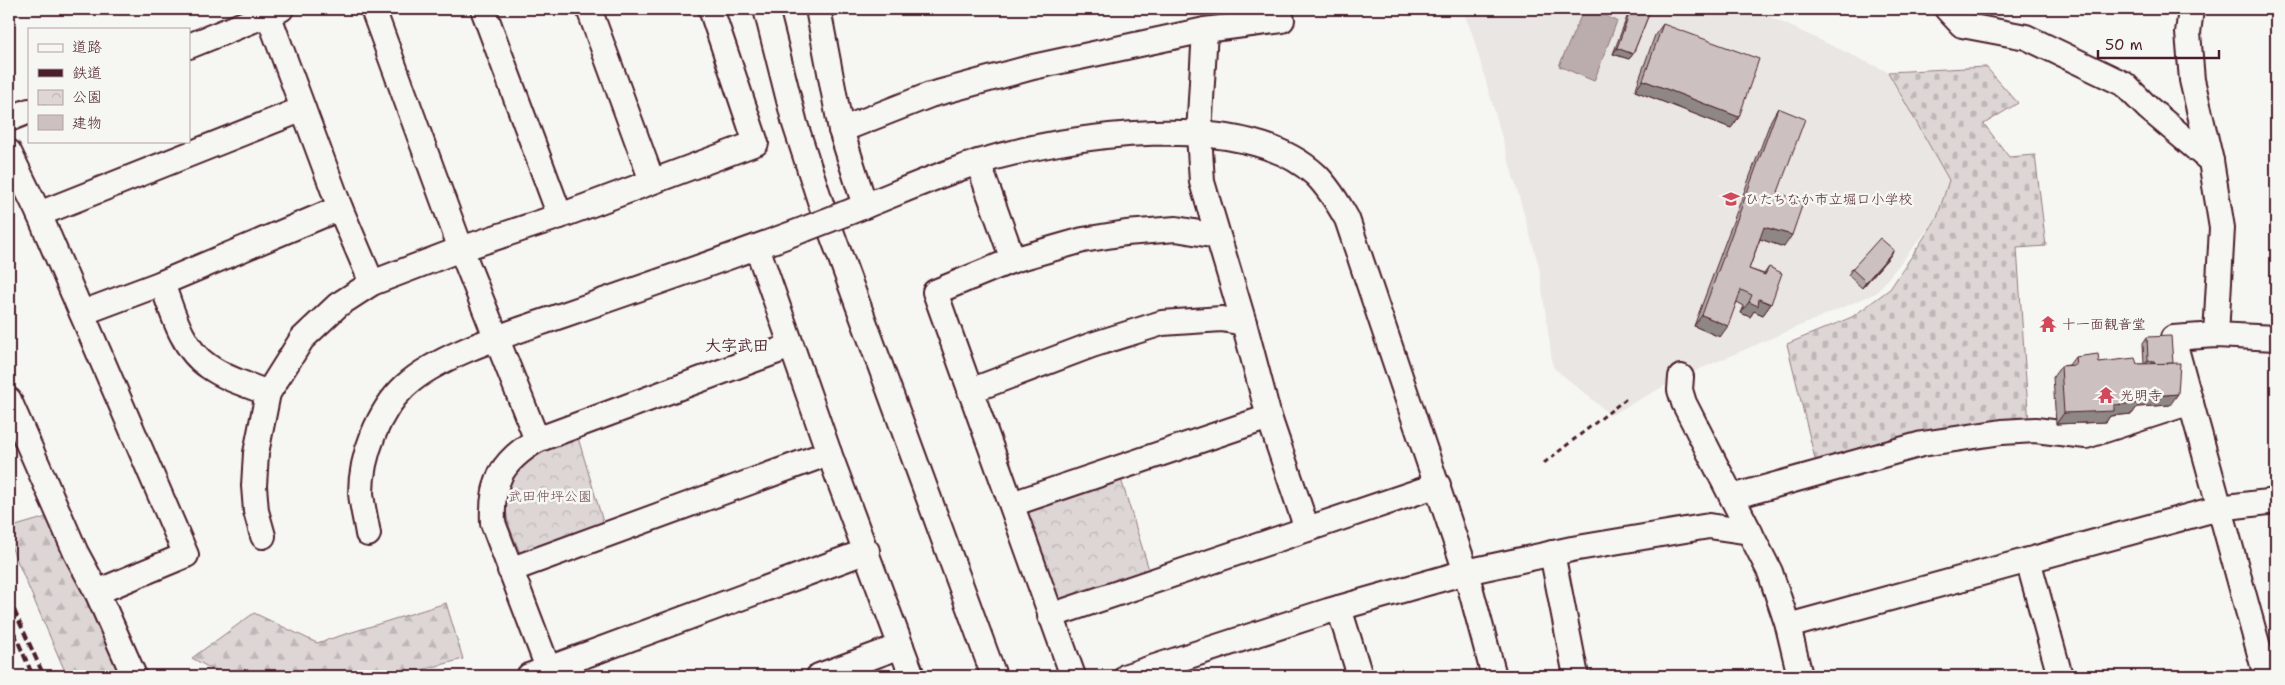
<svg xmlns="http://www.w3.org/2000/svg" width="2285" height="685" viewBox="0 0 2285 685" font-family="'Shantell Sans','Klee One',sans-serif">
<defs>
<pattern id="forest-firs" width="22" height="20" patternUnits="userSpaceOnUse" patternTransform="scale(1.25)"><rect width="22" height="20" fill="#ddd6d5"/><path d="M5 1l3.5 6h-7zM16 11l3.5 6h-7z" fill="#bfb7b7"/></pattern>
<pattern id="cemetery-stones" width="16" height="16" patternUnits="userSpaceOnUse" patternTransform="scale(1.25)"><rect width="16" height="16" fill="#ddd6d5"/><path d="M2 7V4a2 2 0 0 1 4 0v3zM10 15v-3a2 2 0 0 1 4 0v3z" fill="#bfb7b7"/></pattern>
<pattern id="park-crowns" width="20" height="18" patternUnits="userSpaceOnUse" patternTransform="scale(1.25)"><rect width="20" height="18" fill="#ddd6d5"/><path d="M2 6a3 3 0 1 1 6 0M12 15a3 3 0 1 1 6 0" fill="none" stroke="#bfb7b7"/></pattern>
</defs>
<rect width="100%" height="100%" fill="#f6f6f2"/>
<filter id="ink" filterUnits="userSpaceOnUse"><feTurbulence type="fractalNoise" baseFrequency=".02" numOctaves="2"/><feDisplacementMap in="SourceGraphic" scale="10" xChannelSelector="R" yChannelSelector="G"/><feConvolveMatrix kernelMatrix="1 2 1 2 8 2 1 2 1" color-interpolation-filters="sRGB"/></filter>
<g filter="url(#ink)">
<!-- built -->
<path fill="#e9e6e3" d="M 1462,9 L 1753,9 L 1888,72 L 1949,180 L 1937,218 L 1876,293 L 1681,377 L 1611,415 L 1553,367 L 1539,266 L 1472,33 Z"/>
<!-- forest -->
<g fill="url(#forest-firs)" stroke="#947a80">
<path d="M 50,516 L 102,615 L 119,676 L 67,676 L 9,542 L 9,528 Z"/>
<path d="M 446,603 L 463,659 L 399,676 L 224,676 L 192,658 L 254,613 L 317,643 Z"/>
</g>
<!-- cemetery -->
<path fill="url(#cemetery-stones)" stroke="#947a80" d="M 1986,67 L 2018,103 L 1984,124 L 2009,157 L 2035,155 L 2046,246 L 2017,248 L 2029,425 L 1817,467 L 1787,344 L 1852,317 L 1890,289 L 1937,218 L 1949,180 L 1888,72 Z"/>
<!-- park -->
<g fill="url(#park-crowns)" stroke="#947a80">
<path d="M 576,431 L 603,522 L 520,553 C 516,542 509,529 507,517 C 499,466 534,449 576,431 Z"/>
<path d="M 1120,476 L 1151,576 L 1057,607 L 1021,514 L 1027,506 Z"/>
</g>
<!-- water -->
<path fill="#bbadae" stroke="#8e747a" d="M 1584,9 L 1590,9 L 1617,21 L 1594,81 L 1559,66 Z"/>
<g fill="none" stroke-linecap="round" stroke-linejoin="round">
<!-- minor casing -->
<g stroke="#4a1f2b" stroke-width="28">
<g id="minor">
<path d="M 373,9 L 461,249 L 537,440"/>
<path d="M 483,9 L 560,216"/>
<path d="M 589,9 L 652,181"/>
<path d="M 766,9 L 795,124 L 821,204 L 994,676"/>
<path d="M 818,9 L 841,130 L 865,206"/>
<path d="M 1947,9 L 1962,25 L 2026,37 L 2124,84 L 2148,108 L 2211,161"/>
<path d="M 2191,9 L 2188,33 L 2192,80 L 2211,161 L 2222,228 L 2216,335"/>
<path d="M 268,14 L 340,208 L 372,283"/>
<path d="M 1205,30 L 1199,134 L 1202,182 L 1244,323 L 1269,417 L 1307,529"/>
<path d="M 189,46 L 281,9"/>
<path d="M 9,119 L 29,111"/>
<path d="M 841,130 L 930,95 L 1033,67 L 1205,30 L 1282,20 L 1276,9"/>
<path d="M 9,152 L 39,214 L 186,555 L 97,592 L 76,553 L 9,400"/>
<path d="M 978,162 L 1013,260"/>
<path d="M 39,214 L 303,109"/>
<path d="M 844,214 C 889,197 933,176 979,162 C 1066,135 1243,107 1316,175 C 1329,188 1338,203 1347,219 L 1466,572 L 1494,676"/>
<path d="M 757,247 L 829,453 L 912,676"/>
<path d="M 162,283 C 172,311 182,349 208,366 C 226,379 248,385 268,393"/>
<path d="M 82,313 L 162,283 L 340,208"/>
<path d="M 1681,377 L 1680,390 L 1684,403 L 1770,572 L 1788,626 L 1800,676"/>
<path d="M 970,391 L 1092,345 L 1162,323 L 1222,319 L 1244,323"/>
<path d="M 1732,497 L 1922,444 L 2002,432 L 2035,430 L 2086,436 L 2191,402"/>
<path d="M 1012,504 L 1269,417"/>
<path d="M 368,534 C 366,521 362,506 361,493 C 361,457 378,411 405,386 C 441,353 515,332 563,315 C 644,287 725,259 805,229"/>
<path d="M 263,536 L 256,511 L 254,486 L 256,453 L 268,393 L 302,339 L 338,305 L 372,283 L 461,249 L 560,216 L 756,143 L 711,9"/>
<path d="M 1552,553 L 1576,676"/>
<path d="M 2028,560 L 2060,676"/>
<path d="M 510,570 L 829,453"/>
<path d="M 97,592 L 134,676"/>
<path d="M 1339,608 L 1360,676"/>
<path d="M 1050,616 L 1438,485"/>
<path d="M 1788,626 L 2219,508 L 2276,501"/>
<path d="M 529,676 L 867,551"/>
<path d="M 551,676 L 493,523 C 491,481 501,462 537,440 L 791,346"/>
<path d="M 819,676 L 901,646"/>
<path d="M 1073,676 L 935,292 L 1013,260 L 1083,240 L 1126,233 L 1176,229 L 1217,236"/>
<path d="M 1127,676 L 1328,611 L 1466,572 L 1572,549 L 1709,526 L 1750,532"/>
<path d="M 2266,676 L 2173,338 L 2216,335 L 2276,338"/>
</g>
</g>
<!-- path -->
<path stroke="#4a1f2b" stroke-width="3" stroke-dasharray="5 4" stroke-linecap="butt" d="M 1544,463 L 1627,398"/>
<!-- minor -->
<use href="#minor" stroke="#f6f6f2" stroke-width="24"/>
<!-- rail -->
<g stroke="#4a1f2b" stroke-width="4" stroke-dasharray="8 4" stroke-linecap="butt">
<path d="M 9,599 L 44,676"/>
<path d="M 9,621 L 33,676"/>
</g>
<!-- minor-bridge casing -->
<g stroke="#4a1f2b" stroke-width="28" stroke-linecap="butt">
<path id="minor-bridge" d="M 805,229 L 844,214"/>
</g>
<!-- minor-bridge -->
<use href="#minor-bridge" stroke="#f6f6f2" stroke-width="24"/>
</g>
<!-- wall -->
<g fill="#afa6a5" stroke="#4a1f2b">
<path d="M 1630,9 L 1651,9 L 1633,54 L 1629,59 L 1613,54 Z"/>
<path d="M 1663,24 L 1739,117 L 1731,128 L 1635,91 L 1655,35 Z"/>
<path d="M 1778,108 L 1778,192 L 1784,247 L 1760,239 L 1749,269 L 1764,274 L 1769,267 L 1771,304 L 1763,315 L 1754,311 L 1750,317 L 1741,313 L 1744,306 L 1737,302 L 1720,337 L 1694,326 L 1771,120 Z"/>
<path d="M 1890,256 L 1862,288 L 1848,275 L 1852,269 Z"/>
<path d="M 2147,337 L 2170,405 L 2137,407 L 2132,414 L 2110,416 L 2106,422 L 2056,424 L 2053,377 L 2061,366 L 2069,365 L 2075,357 L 2099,362 L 2137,364 L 2144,364 L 2143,343 Z"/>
</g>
<!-- shaded-wall -->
<g fill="#8f8786" stroke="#4a1f2b">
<path d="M 1617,48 L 1633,54 L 1629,59 L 1613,54 Z"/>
<path d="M 1643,80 L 1739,117 L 1731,128 L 1635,91 Z"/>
<path d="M 1764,227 L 1792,235 L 1784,247 L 1757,238 Z"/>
<path d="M 1894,250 L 1890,256 L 1862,288 L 1866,282 Z"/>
<path d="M 1759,299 L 1771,304 L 1763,315 L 1754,311 L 1750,317 L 1741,313 L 1749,302 Z"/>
<path d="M 1702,315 L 1728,326 L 1720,337 L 1694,326 Z"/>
<path d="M 2148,360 L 2154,361 L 2150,366 L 2144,366 Z"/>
<path d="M 2178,394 L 2170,405 L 2137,407 L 2132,414 L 2110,416 L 2106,422 L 2056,424 L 2064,413 L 2140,397 Z"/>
</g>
<!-- building -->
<g fill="#ccc1c0" stroke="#4a1f2b">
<path d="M 1631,9 L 1651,9 L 1633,54 L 1617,48 Z"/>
<path d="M 1663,24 L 1759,59 L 1739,117 L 1643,80 Z"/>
<path d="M 1778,108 L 1805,119 L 1778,192 L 1803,203 L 1792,235 L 1764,227 L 1749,269 L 1765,275 L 1769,267 L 1782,273 L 1771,304 L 1759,299 L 1758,306 L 1749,302 L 1752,295 L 1741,290 L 1728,326 L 1702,315 Z"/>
<path d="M 1880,238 L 1894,250 L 1866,282 L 1852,269 Z"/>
<path d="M 2171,336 L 2173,363 L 2155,364 L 2154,361 L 2148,360 L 2147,337 Z"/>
<path d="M 2098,354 L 2099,362 L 2135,358 L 2137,364 L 2180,363 L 2178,394 L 2140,397 L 2140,403 L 2114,405 L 2114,411 L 2064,413 L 2061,366 L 2076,365 L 2075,357 Z"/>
</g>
</g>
<!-- icons -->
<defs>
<g id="school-bare" transform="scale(1.35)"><path d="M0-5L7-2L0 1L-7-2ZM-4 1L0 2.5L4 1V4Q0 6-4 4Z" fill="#d1495b" stroke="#f6f6f2" stroke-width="2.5" paint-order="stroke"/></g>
<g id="temple-bare" transform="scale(1.35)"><path d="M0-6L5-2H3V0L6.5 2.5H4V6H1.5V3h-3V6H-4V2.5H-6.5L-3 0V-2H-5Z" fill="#d1495b" stroke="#f6f6f2" stroke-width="2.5" paint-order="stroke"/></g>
</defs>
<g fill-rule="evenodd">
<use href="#school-bare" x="1731" y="199"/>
<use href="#temple-bare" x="2048" y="324"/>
<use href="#temple-bare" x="2106" y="395"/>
</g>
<g text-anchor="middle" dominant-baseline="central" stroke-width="5" stroke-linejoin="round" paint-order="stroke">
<!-- poi labels -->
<g font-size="14" fill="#4a1f2b" stroke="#f6f6f2" text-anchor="start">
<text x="1745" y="199">ひたちなか市立堀口小学校</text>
<text x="2062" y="324">十一面観音堂</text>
<text x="2120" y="395">光明寺</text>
</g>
<!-- park labels -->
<g font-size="14" fill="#6f4d56" stroke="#f6f6f2">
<text x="550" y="496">武田仲坪公園</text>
</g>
<!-- quarter labels -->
<g font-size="16" font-weight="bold" fill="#4a1f2b" stroke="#f6f6f2">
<text x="737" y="345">大字武田</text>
</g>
</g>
<!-- margin -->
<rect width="2285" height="685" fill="none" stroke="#f6f6f2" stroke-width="30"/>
<rect x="15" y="15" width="2255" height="655" fill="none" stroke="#4a1f2b" stroke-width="2" filter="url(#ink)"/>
<!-- legend -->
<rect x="28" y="28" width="162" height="115" fill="#f6f6f2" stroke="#b1a0a2"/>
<rect x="38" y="44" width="25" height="8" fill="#f6f6f2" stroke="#b1a0a2"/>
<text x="72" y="52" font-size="15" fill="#4a1f2b">道路</text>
<rect x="38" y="69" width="25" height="8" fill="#4a1f2b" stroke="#b1a0a2"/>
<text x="72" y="78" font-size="15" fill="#4a1f2b">鉄道</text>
<rect x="38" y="90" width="25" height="15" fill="url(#park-crowns)" stroke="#b1a0a2"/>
<text x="72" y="102" font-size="15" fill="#4a1f2b">公園</text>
<rect x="38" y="115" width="25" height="15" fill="#ccc1c0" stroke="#b1a0a2"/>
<text x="72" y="128" font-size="15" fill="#4a1f2b">建物</text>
<!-- scale -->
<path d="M2098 50v8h121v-8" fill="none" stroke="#4a1f2b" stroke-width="2.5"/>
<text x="2105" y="50" font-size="15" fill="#4a1f2b" stroke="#f6f6f2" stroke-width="4" paint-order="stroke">50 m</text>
</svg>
